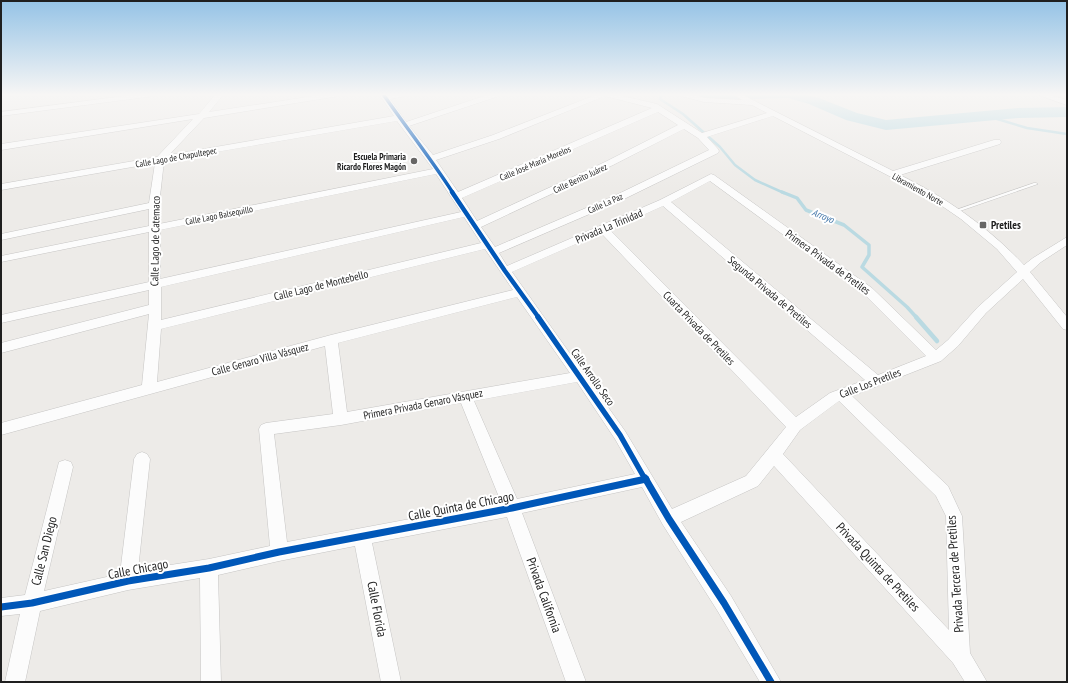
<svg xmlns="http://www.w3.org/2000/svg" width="1068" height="683" viewBox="0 0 1068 683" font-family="'PT Sans Narrow',sans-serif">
<rect width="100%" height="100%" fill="#edebe8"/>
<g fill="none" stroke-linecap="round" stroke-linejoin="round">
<!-- stream-far2 -->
<g stroke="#badae2" stroke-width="2.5">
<path d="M 661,94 L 660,99 L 683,114 L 720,147 L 735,165 L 755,180 L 784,193"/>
<path d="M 987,116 L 1027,128 L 1067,134"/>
</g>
<!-- stream-far1 -->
<path stroke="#badae2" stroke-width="3.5" d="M 782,192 L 797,198 L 806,210 L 844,225 L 869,245 L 869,255 L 862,267 L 907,307 L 917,318"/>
<!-- stream -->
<path stroke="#badae2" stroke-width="4.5" d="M 916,317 L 937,341"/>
<!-- river -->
<path fill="#badae2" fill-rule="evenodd" d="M 697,94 L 803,94 L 819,98 L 857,113 L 886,120 L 1018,108 L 1067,107 L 1067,117 L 1018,118 L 886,130 L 846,120 L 809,104 L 788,98 L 728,100 L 699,97 Z"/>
<!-- service casing -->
<g stroke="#c6c5c4" stroke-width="1">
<path id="service" d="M 1034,183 L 1036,183 L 1038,184 L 957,212 L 955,212 L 953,211 Z"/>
</g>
<!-- minor casing -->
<g stroke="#c6c5c4" stroke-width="1">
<g id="minor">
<path d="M 140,94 L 158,94 L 154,96 L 1,116 L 1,112 Z"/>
<path d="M 216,94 L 224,94 L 209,112 L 327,94 L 343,94 L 339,96 L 204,118 L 169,155 L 394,116 L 379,94 L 387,94 L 388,95 L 407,94 L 406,96 L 390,99 L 406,122 L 490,94 L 500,94 L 499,96 L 409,126 L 433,155 L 493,135 L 598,94 L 613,94 L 657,104 L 702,133 L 767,113 L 752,105 L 704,102 L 681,96 L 680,94 L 691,94 L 705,98 L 742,100 L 732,94 L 741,94 L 893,171 L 994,140 L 1000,140 L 1001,142 L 1000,144 L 900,175 C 947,198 988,227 1024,265 L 1033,258 L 1067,237 L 1067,245 L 1041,262 L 1030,272 L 1067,317 L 1067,330 L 1063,329 L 1023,279 L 986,313 L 958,346 L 941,361 L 852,396 L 948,486 L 962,516 L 970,653 L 987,682 L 965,682 L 953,663 L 774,466 L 758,486 L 681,522 L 731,596 L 781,682 L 760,682 L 717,610 L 663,525 L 642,487 L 522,513 L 586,682 L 566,682 L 507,517 L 372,543 L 401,682 L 381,682 L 355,546 L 279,561 L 218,575 L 221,682 L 201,682 L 200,578 L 128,590 L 40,611 L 25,682 L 5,682 L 20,614 L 1,616 L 1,598 L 25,595 L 59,462 L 65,460 L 71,462 L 73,467 L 44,591 L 120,574 L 134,459 L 137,454 L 142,452 L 147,454 L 150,459 L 138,570 L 209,559 L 270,546 L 259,429 L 261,425 L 266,423 L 333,414 L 325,346 L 1,435 L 1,423 L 142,385 L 149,314 L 1,353 L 1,343 L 149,305 L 149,290 L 1,323 L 1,315 L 149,282 L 149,232 L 1,262 L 1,256 L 149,226 L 149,209 L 1,240 L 1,234 L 149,203 L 155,163 L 1,190 L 1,184 L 157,157 L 193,119 L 1,150 L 1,144 L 199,114 ZM 605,96 L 652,108 L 458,192 L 436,160 L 499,139 ZM 658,112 L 678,125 L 607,161 L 477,221 L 462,198 ZM 773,116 L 926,195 L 961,219 L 997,249 L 1017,272 L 978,307 L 948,340 L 936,350 L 872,288 L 714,175 L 711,174 L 660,200 L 507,266 L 499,253 L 622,200 L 718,153 L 719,151 L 718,149 L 707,137 ZM 397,121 L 433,169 L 159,224 L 159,205 L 164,161 ZM 684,129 L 698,138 L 709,150 L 614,196 L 495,247 L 481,227 L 613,165 ZM 436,174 L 461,212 L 160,279 L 160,230 ZM 710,181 L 864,294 L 926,356 L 878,375 L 671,202 ZM 663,206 L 865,380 L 830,393 L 796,417 L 610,230 ZM 464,217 L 481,243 L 161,320 L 161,287 ZM 601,233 L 786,427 L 746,476 L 672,509 L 625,431 L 512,272 ZM 485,249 L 513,290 L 331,335 L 157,382 L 161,329 ZM 517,297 L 570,373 L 347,412 L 338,343 ZM 577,382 L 615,439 L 635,474 L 517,499 L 474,401 ZM 839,401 L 936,496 L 946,516 L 949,630 L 783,454 L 800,430 ZM 461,403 L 501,502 L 287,542 L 274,434 L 341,425 Z"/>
<path d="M 1036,94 L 1046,94 L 1067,100 L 1067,105 Z"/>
</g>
</g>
<!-- service -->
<use href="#service" fill="#fcfcfc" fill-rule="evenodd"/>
<!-- minor -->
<use href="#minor" fill="#fcfcfc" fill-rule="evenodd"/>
<!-- cycleway-far3 casing -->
<g stroke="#fff" stroke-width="5">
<path id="cycleway-far3" d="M 383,94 C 406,127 431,159 453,193"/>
</g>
<!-- cycleway-far2 casing -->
<g stroke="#fff" stroke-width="6">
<path id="cycleway-far2" d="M 452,192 L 505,271 L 539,318"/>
</g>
<!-- cycleway-far1 casing -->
<g stroke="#fff" stroke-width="8">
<path id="cycleway-far1" d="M 538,317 L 620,435 L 645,479"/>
</g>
<!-- cycleway casing -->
<g stroke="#fff" stroke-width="10">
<g id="cycleway">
<path d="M 645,478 L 669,519 L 724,603 L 771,682"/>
<path d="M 1,607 L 32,603 L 128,581 L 209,568 L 279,552 L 512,508 L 646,479"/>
</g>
</g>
<!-- cycleway-far3 -->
<use href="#cycleway-far3" stroke="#0057b8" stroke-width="3.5"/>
<!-- cycleway-far2 -->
<use href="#cycleway-far2" stroke="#0057b8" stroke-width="4.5"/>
<!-- cycleway-far1 -->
<use href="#cycleway-far1" stroke="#0057b8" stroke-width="5.5"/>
<!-- cycleway -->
<use href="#cycleway" stroke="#0057b8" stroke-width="7"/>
</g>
<!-- sky -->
<linearGradient id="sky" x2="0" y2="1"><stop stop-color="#95c3e6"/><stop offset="0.5" stop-color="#f7f6f5"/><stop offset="1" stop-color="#f7f6f5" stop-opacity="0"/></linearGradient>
<rect width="1068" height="189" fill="url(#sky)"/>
<!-- markers -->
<g fill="#676665" stroke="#fff" stroke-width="1.5">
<circle cx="414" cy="161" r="4"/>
<rect x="979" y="221" width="8" height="8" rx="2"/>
</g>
<g text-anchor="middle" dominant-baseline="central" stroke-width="4" stroke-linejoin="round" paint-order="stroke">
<!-- far-poi labels -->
<g font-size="9" font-weight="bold" fill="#1f1f1f" stroke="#fff" text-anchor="end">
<text x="406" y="156">Escuela Primaria<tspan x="406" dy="10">Ricardo Flores Magón</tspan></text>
</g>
<!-- far-street labels -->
<g font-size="9" fill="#1f1f1f" stroke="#fff">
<text transform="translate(176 157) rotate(-10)">Calle Lago de Chapultepec</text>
<text transform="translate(535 163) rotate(-23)">Calle José María Morelos</text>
<text transform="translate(580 178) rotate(-25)">Calle Benito Juárez</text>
<text transform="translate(918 189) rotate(29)">Libramiento Norte</text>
<text transform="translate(605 203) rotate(-24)">Calle La Paz</text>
<text transform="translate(219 215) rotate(-11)">Calle Lago Balsequillo</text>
</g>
<!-- far-water labels -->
<g font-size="10" font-style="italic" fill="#4578aa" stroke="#fff">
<text transform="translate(823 216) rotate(22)">Arroyo</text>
</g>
<!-- poi labels -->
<g font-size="11" font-weight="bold" fill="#1f1f1f" stroke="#fff" text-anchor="start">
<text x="991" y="225">Pretiles</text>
</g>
<!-- street labels -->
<g font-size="11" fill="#1f1f1f" stroke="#fff">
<text transform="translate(609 226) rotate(-23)">Privada La Trinidad</text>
<text transform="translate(155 241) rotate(-89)">Calle Lago de Catemaco</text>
<text transform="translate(828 262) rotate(36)">Primera Privada de Pretiles</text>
<text transform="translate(321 285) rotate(-14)">Calle Lago de Montebello</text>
<text transform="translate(770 292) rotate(40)">Segunda Privada de Pretiles</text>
<text transform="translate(699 328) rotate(46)">Cuarta Privada de Pretiles</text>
<text transform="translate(260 359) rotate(-15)">Calle Genaro Villa Vásquez</text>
<text transform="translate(593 377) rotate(55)">Calle Arrollo Seco</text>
<text transform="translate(870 383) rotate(-21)">Calle Los Pretiles</text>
<text transform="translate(423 404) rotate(-11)">Primera Privada Genaro Vásquez</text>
</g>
<!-- near-street labels -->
<g font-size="13" fill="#1f1f1f" stroke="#fff">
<text transform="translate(461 506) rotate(-11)">Calle Quinta de Chicago</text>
<text transform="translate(44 551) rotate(-76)">Calle San Diego</text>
<text transform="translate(878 567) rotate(47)">Privada Quinta de Pretiles</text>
<text transform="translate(138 569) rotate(-11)">Calle Chicago</text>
<text transform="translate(955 574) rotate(-94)">Privada Tercera de Pretiles</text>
<text transform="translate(544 595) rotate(70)">Privada California</text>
<text transform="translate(377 609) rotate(79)">Calle Florida</text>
</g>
</g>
<!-- border -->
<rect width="1068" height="683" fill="none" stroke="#1f1f1f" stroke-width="4"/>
</svg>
